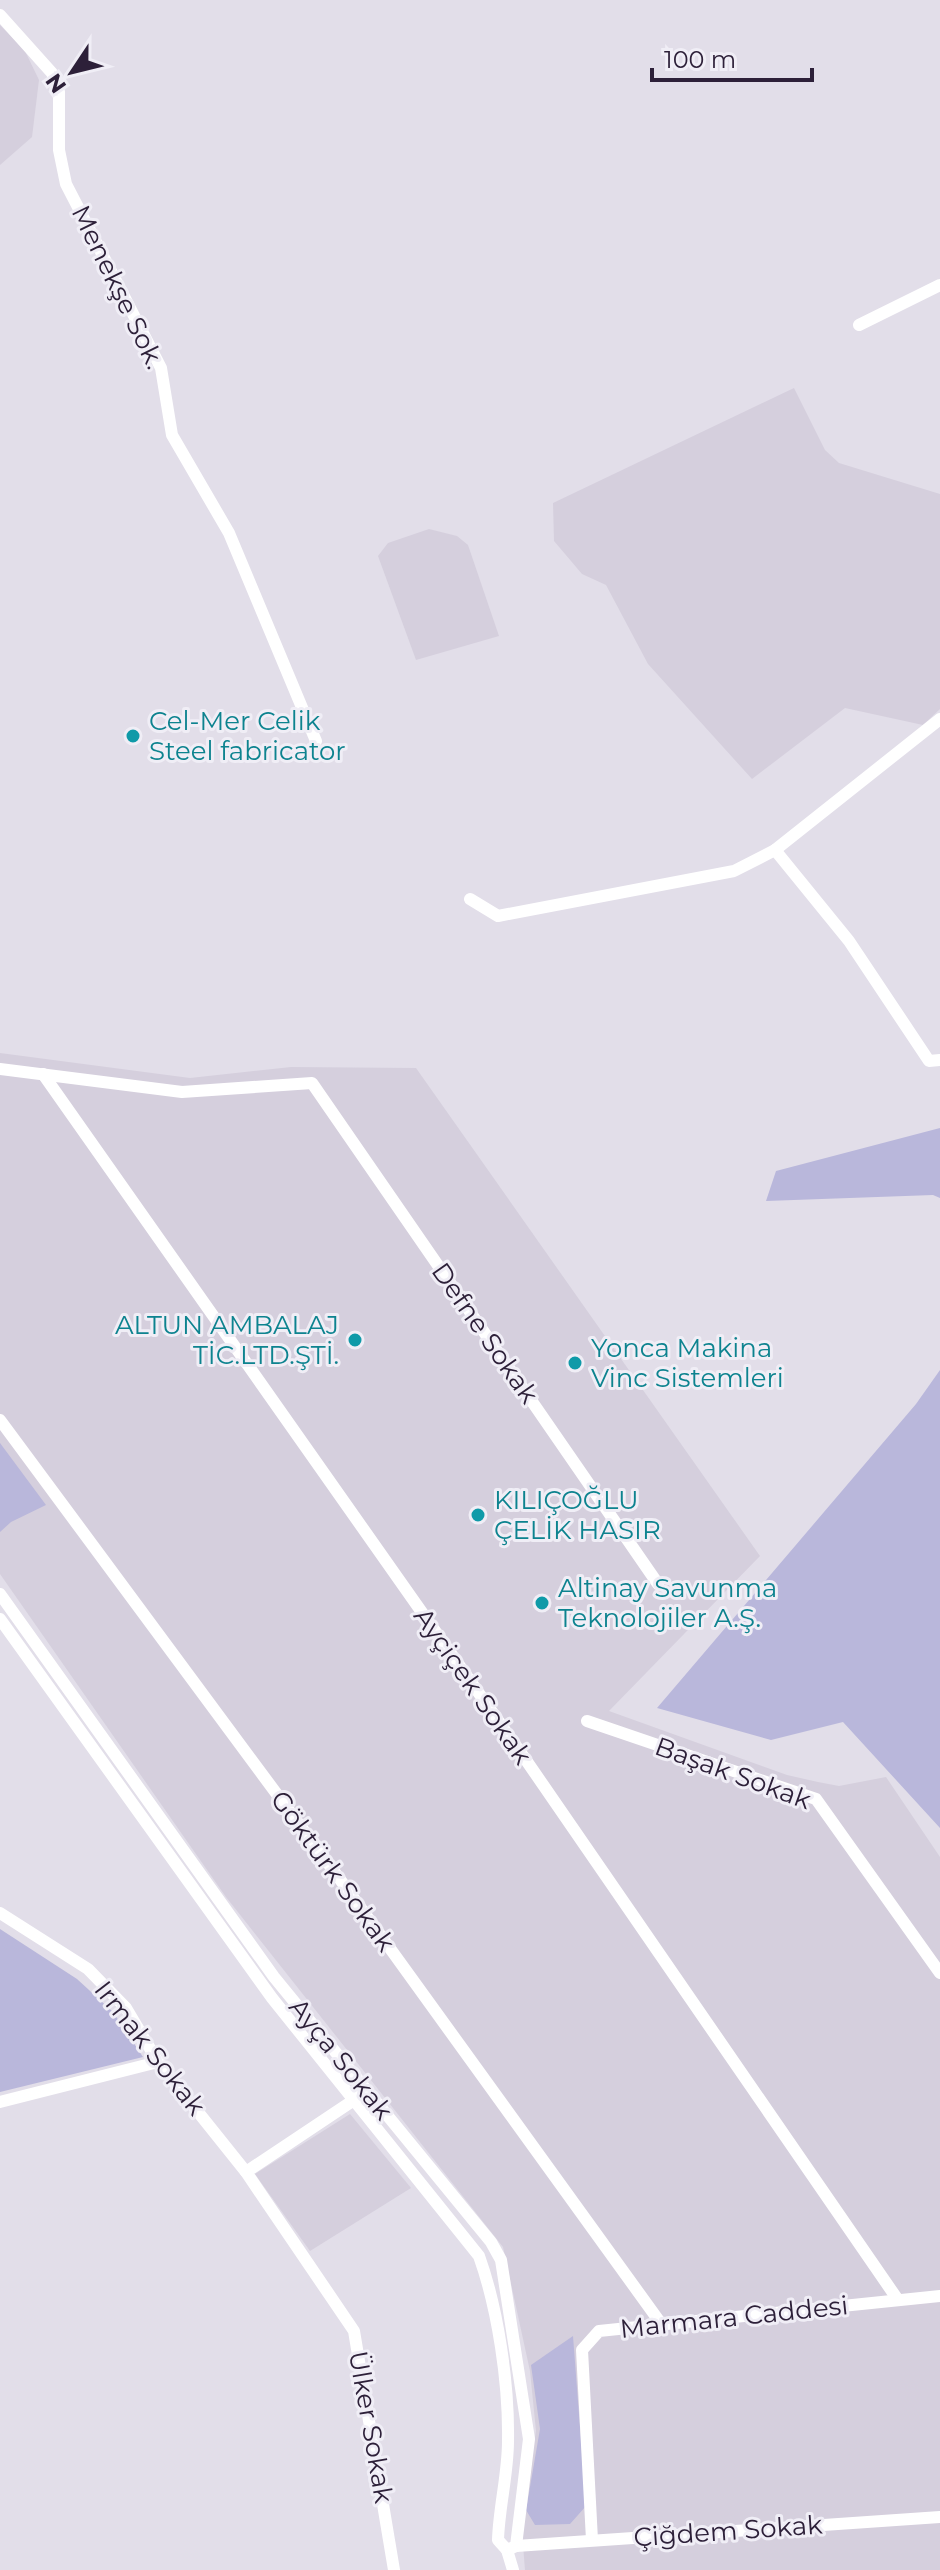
<svg xmlns="http://www.w3.org/2000/svg" width="940" height="2570" viewBox="0 0 940 2570" font-family="Montserrat,sans-serif">
<rect width="100%" height="100%" fill="#e2dee9"/>
<!-- built -->
<g fill="#d5cfdd">
<path d="M 0,25 L 25,51 L 39,80 L 32,137 L 0,165 Z"/>
<path d="M 794,388 L 825,450 L 839,463 L 940,494 L 940,709 L 923,725 L 845,708 L 752,779 L 648,664 L 606,585 L 582,574 L 554,541 L 553,503 Z"/>
<path d="M 429,529 L 457,536 L 468,545 L 499,636 L 416,660 L 378,556 L 388,543 Z"/>
<path d="M 0,1053 L 190,1078 L 291,1067 L 416,1068 L 760,1556 L 609,1711 L 787,1775 L 818,1782 L 839,1786 L 886,1777 L 940,1857 L 940,2570 L 525,2570 L 521,2519 L 536,2431 L 530,2371 L 503,2247 L 226,1897 L 0,1574 Z"/>
<path d="M 350,2114 L 411,2188 L 310,2251 L 255,2174 Z"/>
</g>
<!-- green -->
<g fill="#b9b7db">
<path d="M 940,1128 L 940,1198 L 933,1195 L 766,1201 L 776,1171 Z"/>
<path d="M 940,1370 L 940,1828 L 843,1722 L 771,1740 L 657,1708 L 916,1404 Z"/>
<path d="M 0,1443 L 46,1505 L 11,1522 L 0,1532 Z"/>
<path d="M 0,1929 L 77,1979 L 113,2012 L 143,2057 L 0,2092 Z"/>
<path d="M 573,2336 L 586,2506 L 570,2524 L 535,2525 L 526,2510 L 540,2429 L 531,2365 Z"/>
</g>
<g fill="none" stroke-linecap="round" stroke-linejoin="round">
<!-- minor -->
<g stroke="#fff" stroke-width="12">
<path d="M 0,15 L 52,73 L 59,92 L 59,150 L 66,184 L 161,368 L 172,435 L 229,533 L 316,741"/>
<path d="M 859,325 L 940,285"/>
<path d="M 775,850 L 849,941 L 929,1061 L 940,1060"/>
<path d="M 470,899 L 498,916 L 734,871 L 775,850 L 940,719"/>
<path d="M 0,1069 L 182,1092 L 312,1083 L 658,1584"/>
<path d="M 43,1074 L 528,1763 L 898,2300"/>
<path d="M 0,1420 L 350,1893 L 662,2325"/>
<path d="M 0,1594 L 274,1977 L 491,2242 L 501,2260 L 529,2439 L 516,2546 L 507,2550"/>
<path d="M 0,1619 L 272,1998 L 479,2256 C 498,2309 509,2384 508,2441 C 508,2474 499,2507 498,2540 L 507,2550 L 513,2570"/>
<path d="M 587,1721 L 816,1799 L 940,1973"/>
<path d="M 0,1913 L 88,1969 L 126,2008 L 158,2062 L 246,2172 L 354,2331 L 394,2570"/>
<path d="M 0,2102 L 158,2062"/>
<path d="M 246,2172 L 360,2096"/>
<path d="M 592,2540 L 582,2350 L 599,2331 L 940,2296"/>
<path d="M 516,2546 L 940,2517"/>
</g>
</g>
<!-- markers -->
<g fill="#0f9aa8" stroke="#f0eef6" stroke-width="3">
<circle cx="133" cy="736" r="8"/>
<circle cx="355" cy="1340" r="8"/>
<circle cx="575" cy="1363" r="8"/>
<circle cx="478" cy="1515" r="8"/>
<circle cx="542" cy="1603" r="8"/>
</g>
<g text-anchor="middle" dominant-baseline="central" stroke-width="6" stroke-linejoin="round" paint-order="stroke">
<!-- street labels -->
<g font-size="26" fill="#2d2039" stroke="#f0eef6">
<text transform="translate(118 287) rotate(64)">Menekşe Sok.</text>
<text transform="translate(485 1333) rotate(55)">Defne Sokak</text>
<text transform="translate(473 1686) rotate(55)">Ayçiçek Sokak</text>
<text transform="translate(733 1773) rotate(20)">Başak Sokak</text>
<text transform="translate(333 1871) rotate(54)">Göktürk Sokak</text>
<text transform="translate(150 2048) rotate(52)">Irmak Sokak</text>
<text transform="translate(341 2059) rotate(51)">Ayça Sokak</text>
<text transform="translate(734 2317) rotate(-6)">Marmara Caddesi</text>
<text transform="translate(371 2427) rotate(80)">Ülker Sokak</text>
<text transform="translate(728 2531) rotate(-4)">Çiğdem Sokak</text>
</g>
<!-- culture labels -->
<g font-size="26" fill="#0d838f" stroke="#f0eef6" text-anchor="start">
<text x="149" y="721">Cel-Mer Celik<tspan x="149" dy="30">Steel fabricator</tspan></text>
<text x="339" y="1325" text-anchor="end">ALTUN AMBALAJ<tspan x="339" dy="30">TİC.LTD.ŞTİ.</tspan></text>
<text x="591" y="1348">Yonca Makina<tspan x="591" dy="30">Vinc Sistemleri</tspan></text>
<text x="494" y="1500">KILIÇOĞLU<tspan x="494" dy="30">ÇELİK HASIR</tspan></text>
<text x="558" y="1588">Altinay Savunma<tspan x="558" dy="30">Teknolojiler A.Ş.</tspan></text>
</g>
</g>
<!-- north arrow -->
<g transform="translate(72 72) rotate(235)" stroke="#f0eef6" stroke-width="6" paint-order="stroke">
<path d="M0-6L14 30L0 20L-14 30Z" fill="#2d2039"/>
<text y="-12" font-size="22" font-weight="bold" text-anchor="middle" fill="#2d2039">N</text>
</g>
<!-- scale -->
<path d="M652 68v12h160v-12" fill="none" stroke="#2d2039" stroke-width="4"/>
<text x="664" y="68" font-size="24" fill="#2d2039" stroke="#f0eef6" stroke-width="6" paint-order="stroke">100 m</text>
</svg>
